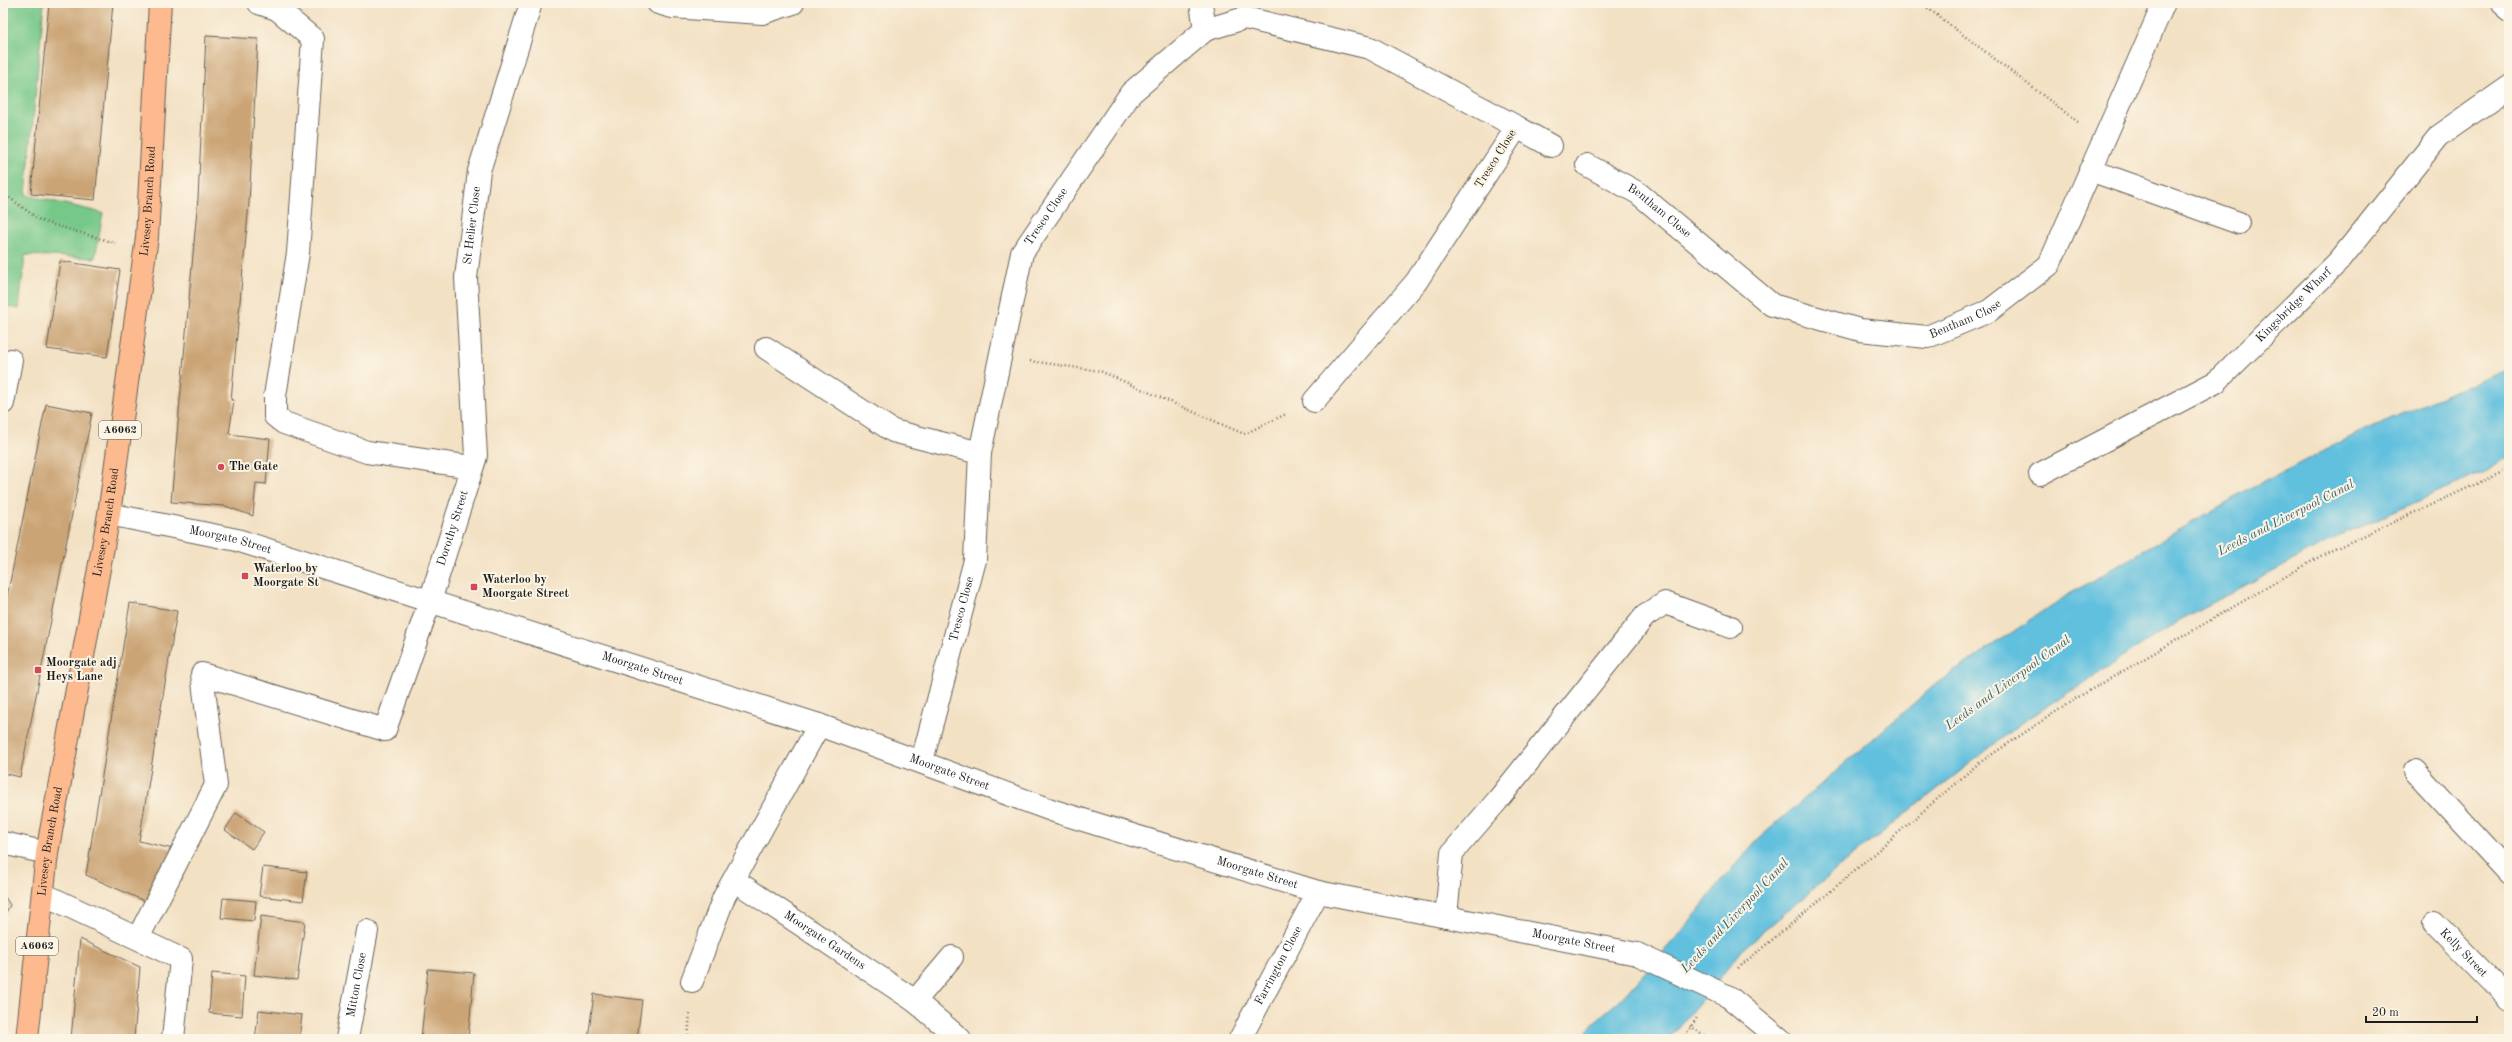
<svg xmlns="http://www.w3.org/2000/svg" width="2512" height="1042" viewBox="0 0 2512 1042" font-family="'Old Standard TT',serif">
<rect width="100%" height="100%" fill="#fcf5e5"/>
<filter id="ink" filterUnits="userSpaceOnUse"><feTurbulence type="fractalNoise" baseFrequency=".025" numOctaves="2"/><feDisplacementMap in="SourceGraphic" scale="8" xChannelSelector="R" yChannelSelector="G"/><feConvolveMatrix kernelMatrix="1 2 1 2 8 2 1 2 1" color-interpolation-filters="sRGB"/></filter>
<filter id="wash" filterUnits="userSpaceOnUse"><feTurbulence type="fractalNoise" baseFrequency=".012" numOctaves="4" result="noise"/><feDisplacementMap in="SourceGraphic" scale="16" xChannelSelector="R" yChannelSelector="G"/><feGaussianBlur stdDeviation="0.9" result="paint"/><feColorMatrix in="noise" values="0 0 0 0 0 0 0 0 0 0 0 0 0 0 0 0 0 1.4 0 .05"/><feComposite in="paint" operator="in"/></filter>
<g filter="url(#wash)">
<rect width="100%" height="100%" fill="#f3e1c4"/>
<!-- green -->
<path fill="#76c889" stroke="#497252" d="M 3,3 L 44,3 L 26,195 L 103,213 L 95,258 L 25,255 L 19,309 L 3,305 Z"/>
<!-- water -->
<path fill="#60c0de" stroke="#3e6e7d" d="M 2509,370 L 2509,456 L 2486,471 L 2333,539 L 2180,620 L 2020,724 L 1850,858 L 1746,946 L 1669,1039 L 1581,1039 L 1594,1022 L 1620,1000 L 1690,922 L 1716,887 L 1757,840 L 1937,683 L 2066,596 L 2246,491 L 2362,431 L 2494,374 Z"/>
<g id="blocks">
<!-- building -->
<g fill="#cba476">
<path d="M 49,3 L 113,3 L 95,200 L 31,194 Z"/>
<path d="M 206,36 L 258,39 L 249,203 L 231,400 L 234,400 L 229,434 L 270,439 L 266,484 L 256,483 L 253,516 L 225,506 L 171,502 L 198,198 Z"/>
<path d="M 60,261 L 120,270 L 107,357 L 47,349 Z"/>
<path d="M 46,404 L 92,413 L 20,777 L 3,773 L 3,617 Z"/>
<path d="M 130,603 L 177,611 L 139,841 L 173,849 L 149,903 L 86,875 Z"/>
<path d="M 236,813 L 264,832 L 252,849 L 225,830 Z"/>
<path d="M 263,867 L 307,872 L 303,901 L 259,896 Z"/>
<path d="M 3,894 L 10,905 L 3,918 Z"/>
<path d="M 223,898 L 256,901 L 254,921 L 221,918 Z"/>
<path d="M 261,916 L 305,922 L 297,980 L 254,975 Z"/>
<path d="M 80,939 L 140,967 L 134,1039 L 71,1039 Z"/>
<path d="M 428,969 L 474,973 L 468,1039 L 421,1039 Z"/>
<path d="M 212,973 L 245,976 L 242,1016 L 209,1013 Z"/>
<path d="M 594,994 L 642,1000 L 637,1039 L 588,1039 Z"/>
<path d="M 259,1010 L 302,1015 L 299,1039 L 255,1039 Z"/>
</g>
</g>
</g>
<g filter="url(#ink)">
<use href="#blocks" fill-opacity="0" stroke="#676157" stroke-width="1"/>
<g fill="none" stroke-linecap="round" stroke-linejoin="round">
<!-- minor casing -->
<g stroke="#676157" stroke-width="24">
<g id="minor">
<path d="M 259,3 L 277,9 L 313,39 L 298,253 L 275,396 L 275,416 L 284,423 L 367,452 L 472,467"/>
<path d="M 658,3 L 672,7 L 762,13 L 793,3"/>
<path d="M 1201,3 L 1205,30"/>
<path d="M 2503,3 L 2509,11"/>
<path d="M 1517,127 L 1551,146"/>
<path id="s1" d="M 1587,165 L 1638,193 L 1772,305 L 1860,330 L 1927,337 L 1989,311 L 2049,265 L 2164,3"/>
<path d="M 2090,170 L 2239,223"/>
<path d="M 766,348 L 893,431 L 980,453"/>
<path d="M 3,403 L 11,360"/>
<path id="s2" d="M 2040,474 L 2216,382 L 2339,261 L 2439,136 L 2509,87"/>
<path id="s3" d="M 109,514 L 237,540 L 819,725 L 1054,811 L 1318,892 L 1637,954"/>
<path id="s4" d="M 922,761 L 975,560 L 980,453 L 1022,253 L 1131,93 L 1205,30 L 1245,18 L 1370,48 L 1517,127 L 1416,282 L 1314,401"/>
<path d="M 2415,771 L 2509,873"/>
<path d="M 3,843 L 47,853"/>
<path id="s5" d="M 734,880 L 915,1001 L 960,1039"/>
<path d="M 43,894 L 181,959 L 173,1039"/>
<path d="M 1446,917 L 1452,853 L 1497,801 L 1645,616 L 1665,603 L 1731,627"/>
<path id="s6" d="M 2434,923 L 2509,1000"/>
<path id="s7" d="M 138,938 L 216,785 L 202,674 L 385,730 L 430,601 L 476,456 L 466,278 L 479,171 L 531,3"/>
<path d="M 692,981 L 724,897 L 819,725"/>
<path d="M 1729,997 L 1780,1039"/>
<path d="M 915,1001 L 952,957"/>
<path id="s8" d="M 347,1039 L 367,931"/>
<path id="s9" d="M 1240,1039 L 1318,892"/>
</g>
</g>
<!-- major casing -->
<g stroke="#676157" stroke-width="24">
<g id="major">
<path id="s10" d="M 27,1039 L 47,853 L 109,514 L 147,237 L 160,3"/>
</g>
</g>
<!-- path -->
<g stroke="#676157" stroke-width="2.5" stroke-dasharray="1 3" stroke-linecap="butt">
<path d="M 1921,3 L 2078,122"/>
<path d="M 3,193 L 41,221 L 115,243"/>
<path d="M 1030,361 L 1100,371 L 1244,434 L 1286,414"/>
<path d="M 1738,968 L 1825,896 L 1979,763 L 2075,699 L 2326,553 L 2509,469"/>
<path d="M 1690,1026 L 1710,1039"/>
<path d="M 688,1039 L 690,1012"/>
<path d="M 1683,1039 L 1698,1016"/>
</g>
<!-- minor -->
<use href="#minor" stroke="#fff" stroke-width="22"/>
<!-- major -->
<use href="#major" stroke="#fcba8e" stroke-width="22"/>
<!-- minor-bridge casing -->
<g stroke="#676157" stroke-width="24" stroke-linecap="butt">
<path id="minor-bridge" d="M 1637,954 L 1729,997"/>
</g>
<!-- minor-bridge -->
<use href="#minor-bridge" stroke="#fff" stroke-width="22"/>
</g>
</g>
<!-- markers -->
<g fill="#d1495b" stroke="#fcf5e5" stroke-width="1.5">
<circle cx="221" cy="467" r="4"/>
<rect x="241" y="572" width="8" height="8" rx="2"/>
<rect x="470" y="583" width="8" height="8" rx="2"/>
<rect x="34" y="666" width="8" height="8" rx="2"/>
</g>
<g text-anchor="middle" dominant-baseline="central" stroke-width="4" stroke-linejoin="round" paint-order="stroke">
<!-- shield labels -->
<g fill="#fcf5e5" stroke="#5f5d58" stroke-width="1">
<rect x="99" y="421" width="42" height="18" rx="3"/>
<rect x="16" y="937" width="42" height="18" rx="3"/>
</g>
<g font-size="11" font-weight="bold" fill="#1c1c1c">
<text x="120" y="430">A6062</text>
<text x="37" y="946">A6062</text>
</g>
<!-- street labels -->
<g font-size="12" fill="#1c1c1c" stroke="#fcf5e5">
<text transform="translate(1496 159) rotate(-58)">Tresco Close</text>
<text stroke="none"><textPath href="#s10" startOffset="847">Livesey Branch Road</textPath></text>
<text stroke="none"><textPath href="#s1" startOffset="86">Bentham Close</textPath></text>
<text stroke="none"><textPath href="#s4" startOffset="563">Tresco Close</textPath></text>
<text stroke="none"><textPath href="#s7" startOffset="995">St Helier Close</textPath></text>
<text stroke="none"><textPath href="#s2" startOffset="308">Kingsbridge Wharf</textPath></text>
<text stroke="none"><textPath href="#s1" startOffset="434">Bentham Close</textPath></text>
<text stroke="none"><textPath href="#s10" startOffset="523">Livesey Branch Road</textPath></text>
<text stroke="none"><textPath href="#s7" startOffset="688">Dorothy Street</textPath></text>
<text stroke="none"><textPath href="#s3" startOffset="124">Moorgate Street</textPath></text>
<text stroke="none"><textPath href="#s4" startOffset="157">Tresco Close</textPath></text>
<text stroke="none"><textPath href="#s3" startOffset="556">Moorgate Street</textPath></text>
<text stroke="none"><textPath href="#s3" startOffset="880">Moorgate Street</textPath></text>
<text stroke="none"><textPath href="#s10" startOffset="199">Livesey Branch Road</textPath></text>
<text stroke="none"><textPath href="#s3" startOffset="1204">Moorgate Street</textPath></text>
<text stroke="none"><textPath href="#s5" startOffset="109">Moorgate Gardens</textPath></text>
<text stroke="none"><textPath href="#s3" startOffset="1528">Moorgate Street</textPath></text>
<text stroke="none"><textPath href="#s6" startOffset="42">Kelly Street</textPath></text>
<text stroke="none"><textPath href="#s9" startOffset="83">Farrington Close</textPath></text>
<text stroke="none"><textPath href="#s8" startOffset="55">Mitton Close</textPath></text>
</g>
<!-- poi labels -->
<g font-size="12" font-weight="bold" fill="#1c1c1c" stroke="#fcf5e5" text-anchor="start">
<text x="229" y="467">The Gate</text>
<text x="253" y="569">Waterloo by<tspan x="253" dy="14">Moorgate St</tspan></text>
<text x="482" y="580">Waterloo by<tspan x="482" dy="14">Moorgate Street</tspan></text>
<text x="46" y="663">Moorgate adj<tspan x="46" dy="14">Heys Lane</tspan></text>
</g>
<!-- water labels -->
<g font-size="13" font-style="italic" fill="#375e6a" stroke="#fcf5e5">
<text transform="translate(2286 518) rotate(-27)">Leeds and Liverpool Canal</text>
<text transform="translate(2008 683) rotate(-36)">Leeds and Liverpool Canal</text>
<text transform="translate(1735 916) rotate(-47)">Leeds and Liverpool Canal</text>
</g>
</g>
<!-- margin -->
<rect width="2512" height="1042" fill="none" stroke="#fcf5e5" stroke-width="16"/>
<!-- scale -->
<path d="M2366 1016v6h111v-6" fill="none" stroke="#1c1c1c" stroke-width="2"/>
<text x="2372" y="1016" font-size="12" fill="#1c1c1c" stroke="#fcf5e5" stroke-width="3" paint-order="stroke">20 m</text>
</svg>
